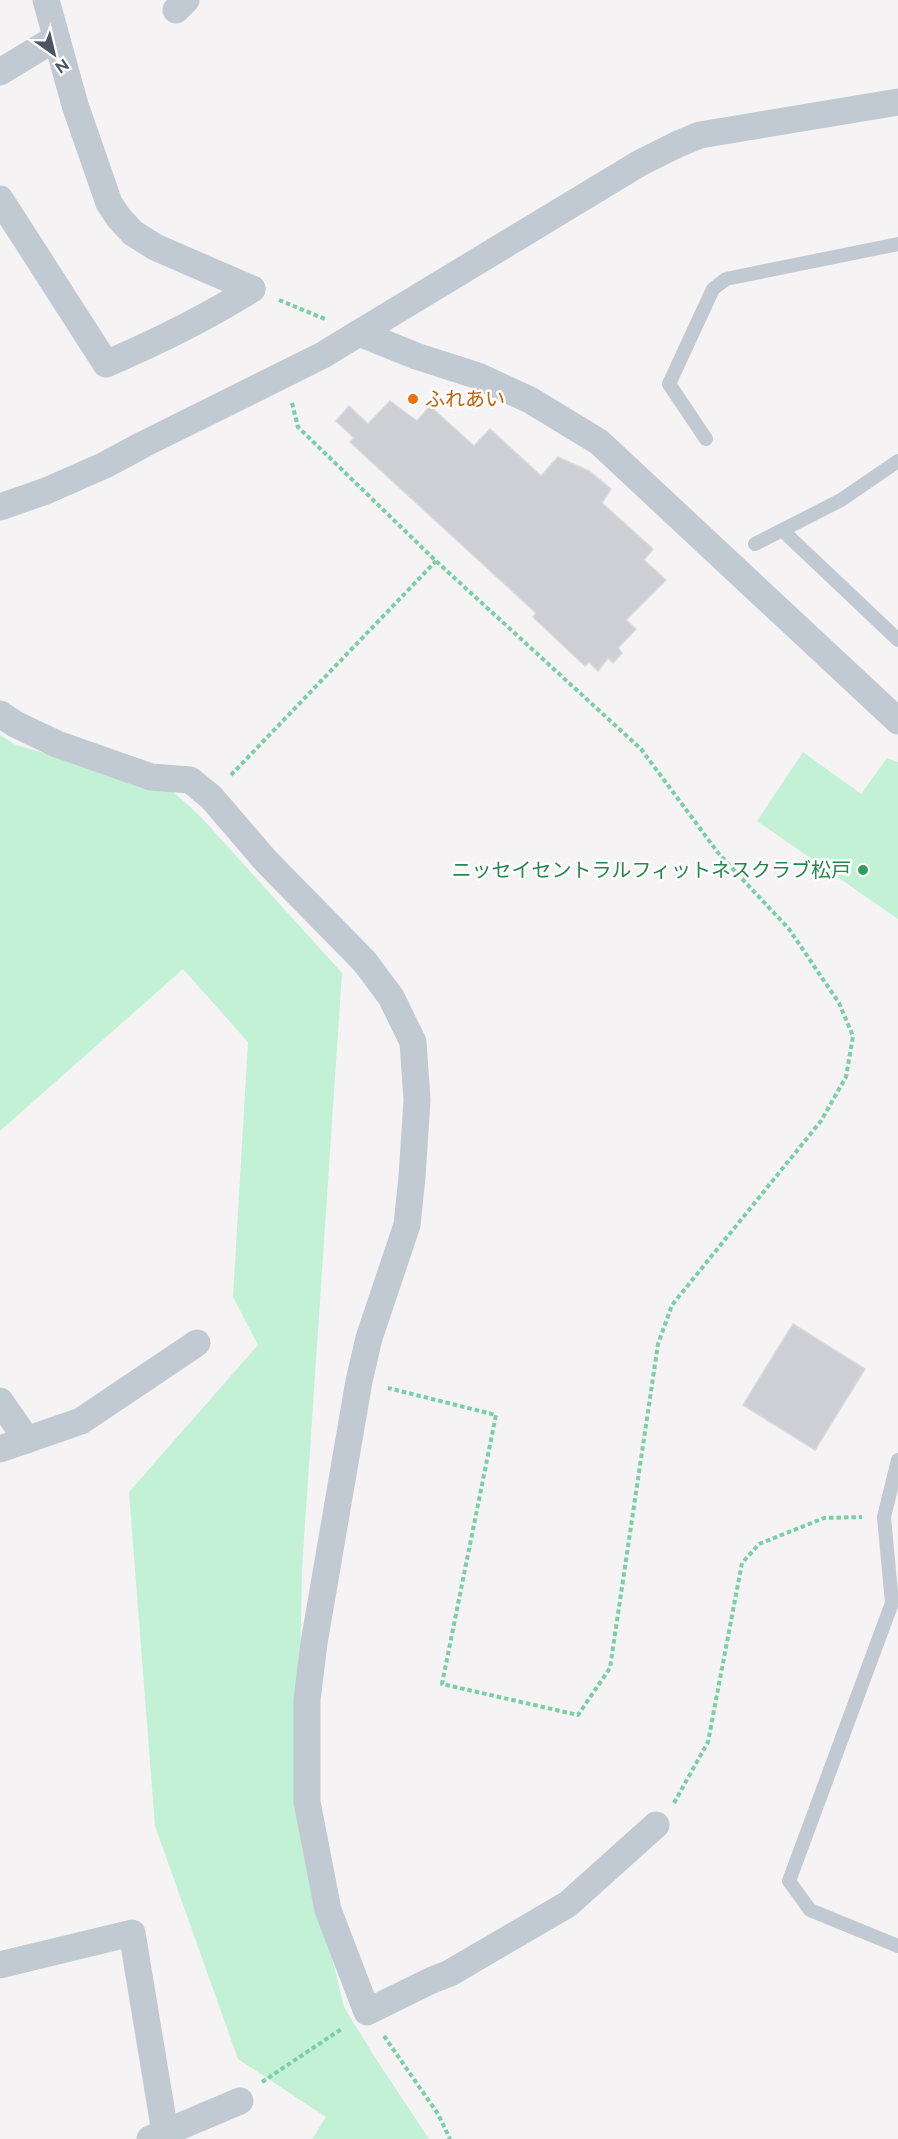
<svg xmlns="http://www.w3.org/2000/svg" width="898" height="2139" viewBox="0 0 898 2139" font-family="Raleway,'Noto Sans JP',sans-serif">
<rect width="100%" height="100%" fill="#f5f3f3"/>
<!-- green -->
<g fill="#c3f1d5">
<path d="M 0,735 L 16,745 L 169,788 L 200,816 L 342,973 L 302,1569 L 297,1813 L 344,2007 L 376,2059 L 429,2139 L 312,2139 L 326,2117 L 238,2059 L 155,1826 L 129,1492 L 258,1345 L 233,1297 L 248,1042 L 183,969 L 0,1131 Z"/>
<path d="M 803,752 L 861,794 L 887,758 L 898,762 L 898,919 L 757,821 Z"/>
</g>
<!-- building -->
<g fill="#cdcfd5" stroke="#d7d9de" stroke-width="1.5">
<path d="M 390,401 L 417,421 L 430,406 L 474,446 L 490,429 L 541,476 L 558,457 L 589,471 L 611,489 L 602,503 L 653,549 L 644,560 L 666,580 L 626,620 L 636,629 L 618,648 L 622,653 L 613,663 L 608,658 L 598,671 L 589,662 L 585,666 L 533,617 L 536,613 L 350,442 L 354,438 L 336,421 L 349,406 L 368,424 Z"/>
<path d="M 793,1324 L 865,1369 L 815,1450 L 743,1405 Z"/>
</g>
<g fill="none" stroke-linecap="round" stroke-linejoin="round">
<!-- path -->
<g stroke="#7ad0a6" stroke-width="4" stroke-dasharray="4.5 3" stroke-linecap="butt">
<path d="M 279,300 L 325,319"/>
<path d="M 292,403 L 298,427 L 436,561 L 641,749 L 719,854 L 789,929 L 839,1003 L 853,1036 L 846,1077 L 821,1121 L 672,1305 L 658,1344 L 610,1668 L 578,1715 L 442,1684 L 496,1415 L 388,1388"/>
<path d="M 231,775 L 436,561"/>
<path d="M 674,1803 L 708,1742 L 742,1563 L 759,1544 L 824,1518 L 862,1517"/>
<path d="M 384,2036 L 438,2114 L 450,2139"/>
<path d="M 262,2082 L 343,2028"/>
</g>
<!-- service -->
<g stroke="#c1cad2" stroke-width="14">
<path d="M 706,439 L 669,384 L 713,289 L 726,279 L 898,244"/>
<path d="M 783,531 L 898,640"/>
<path d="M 755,544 L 841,500 L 898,461"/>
<path d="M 898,1460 L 884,1517 L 892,1603 L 789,1881 L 810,1910 L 898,1946"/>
</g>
<!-- minor -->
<g stroke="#c1cad2" stroke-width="27">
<path d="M 46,0 L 75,105 L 109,203 L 119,218 L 133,233 L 155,247 L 252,289"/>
<path d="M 176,10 L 186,0"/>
<path d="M 0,72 L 56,38"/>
<path d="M 0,199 L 106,364 C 157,342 206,318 252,289"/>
<path d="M 359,333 L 640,163 L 678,144 L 700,135 L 898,102"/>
<path d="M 0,507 L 46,491 L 105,465 L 144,444 L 323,355 L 359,333 L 416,356 L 478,376 L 530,400 L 599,442 L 898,721"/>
<path d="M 0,714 L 15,724 L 57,744 L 151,777 L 190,780 L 211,797 L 266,861 L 365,962 L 391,997 L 413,1042 L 417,1100 L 412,1177 L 407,1225 L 369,1338 L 359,1381 L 314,1643 L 307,1700 L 307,1802 L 328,1910 L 367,2012 L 430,1981 L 450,1973 L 568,1904 L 656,1825"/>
<path d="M 0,1401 L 27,1440"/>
<path d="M 0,1449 L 81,1421 L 197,1343"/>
<path d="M 0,1965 L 132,1933 L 165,2132"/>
<path d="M 150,2139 L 240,2101"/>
</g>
</g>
<!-- markers -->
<circle fill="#e8710a" stroke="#fff" stroke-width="2" cx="413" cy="399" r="6"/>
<circle fill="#2e9e5b" stroke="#fff" stroke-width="2" cx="863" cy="870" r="6"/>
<g text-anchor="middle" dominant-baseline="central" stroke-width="5" stroke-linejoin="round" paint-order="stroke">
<!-- food labels -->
<g font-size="20" fill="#c56008" stroke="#fff" text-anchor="start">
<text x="425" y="399">ふれあい</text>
</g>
<!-- leisure labels -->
<g font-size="20" fill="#27864d" stroke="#fff" text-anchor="end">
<text x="851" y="870">ニッセイセントラルフィットネスクラブ松戸</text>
</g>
</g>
<!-- north arrow -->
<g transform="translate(54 54) rotate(146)" stroke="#ffffff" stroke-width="4.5" paint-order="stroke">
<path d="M0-4.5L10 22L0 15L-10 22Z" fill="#4a5661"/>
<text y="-9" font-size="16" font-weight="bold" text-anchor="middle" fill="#4a5661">N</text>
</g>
</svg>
